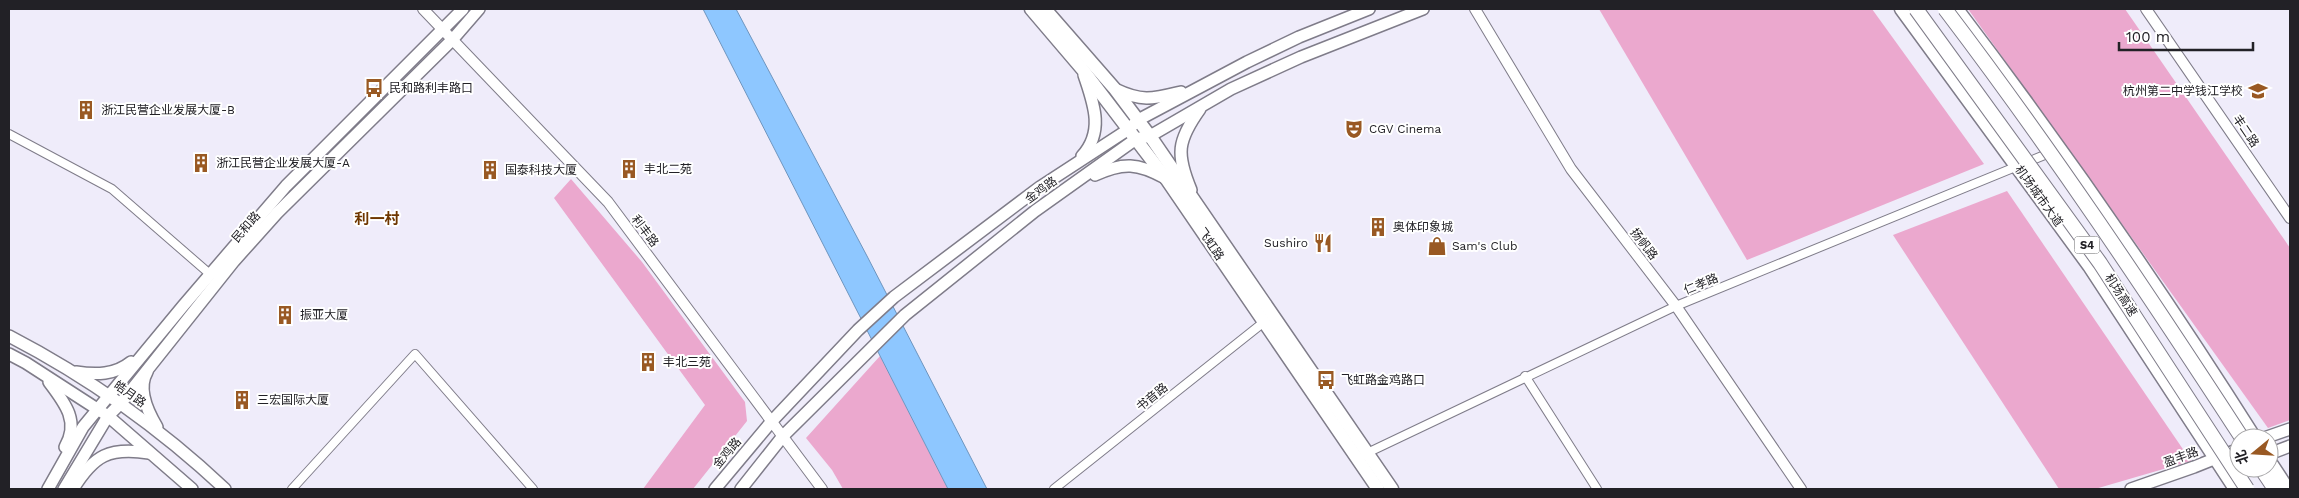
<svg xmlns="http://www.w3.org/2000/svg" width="2299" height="498" viewBox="0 0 2299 498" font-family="'Work Sans','Noto Sans SC',sans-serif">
<rect width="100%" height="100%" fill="#efecfa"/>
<!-- green -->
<g fill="#eba8ce">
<path d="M 1599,9 L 1872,9 L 1984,164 L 1747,260 Z"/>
<path d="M 1968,9 L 2125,9 L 2290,248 L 2290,420 L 2268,428 Z"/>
<path d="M 571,179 L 642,262 L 745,402 L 747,421 L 693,489 L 643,489 L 705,405 L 554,198 Z"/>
<path d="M 2007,191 L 2191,461 L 2095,489 L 2059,489 L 1893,235 Z"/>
<path d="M 880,356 L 948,489 L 843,489 L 832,470 L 806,438 Z"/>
</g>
<!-- water -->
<path fill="#8ec7ff" stroke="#6e95be" d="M 703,9 L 736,9 L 867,256 L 987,489 L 948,489 Z"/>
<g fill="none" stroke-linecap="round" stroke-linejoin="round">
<!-- minor casing -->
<g stroke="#7f7c89" stroke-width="10">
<g id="minor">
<path d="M 9,134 L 112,189 L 211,275"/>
<path d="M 1525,376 L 1597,489"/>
<path d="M 1365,454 L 1676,306 L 2052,152"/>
<path d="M 292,489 L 415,354 L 533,489"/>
<path d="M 1054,489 L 1264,322"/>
</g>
</g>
<!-- tertiary casing -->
<g stroke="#7f7c89" stroke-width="12">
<g id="tertiary">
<path d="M 423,9 L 608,202 L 822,489"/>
<path d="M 1475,9 L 1571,169 L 1676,306 L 1801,489"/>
<path d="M 2146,9 L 2290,218"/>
</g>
</g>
<!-- secondary casing -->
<g stroke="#7f7c89" stroke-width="14">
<g id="secondary">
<path d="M 1115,89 C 1142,102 1152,99 1181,92"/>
<path d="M 1082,156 C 1105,131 1093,102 1084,75"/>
<path d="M 1095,175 C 1123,162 1138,163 1165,178"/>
<path d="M 1191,190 C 1176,154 1177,141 1200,109"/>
<path d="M 9,336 C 88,377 160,428 225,489"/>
<path d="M 9,354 L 26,363 L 108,416 L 192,489"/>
<path d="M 76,372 C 96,375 115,375 131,362"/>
<path d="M 147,372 C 137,389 148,412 157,427"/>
<path d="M 49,382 C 65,403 80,422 65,447"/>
<path d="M 2264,438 L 2290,429"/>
<path d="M 2269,454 L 2290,446"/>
<path d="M 48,489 L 83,427 L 183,306 L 286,186 L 463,9"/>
<path d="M 64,489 L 108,416 L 121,403 L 234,261 L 277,213 L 453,39 L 479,9"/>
<path d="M 73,489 C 94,455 109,447 149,453"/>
<path d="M 715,489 L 772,421 L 858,330 L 894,297 L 1040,187 L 1129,129 L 1138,120 L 1247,62 L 1299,37 L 1369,9"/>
<path d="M 741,489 L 783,436 L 905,315 L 1035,211 L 1136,139 L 1150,136 L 1231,89 L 1301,57 L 1423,9"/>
<path d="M 2131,489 L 2194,467 L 2239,449"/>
</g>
</g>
<!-- primary casing -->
<g stroke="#7f7c89" stroke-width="15">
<g id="primary">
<path d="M 1031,9 L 1083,70 L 1167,180 L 1378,489"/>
<path d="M 1045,9 L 1114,88 L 1150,136 L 1392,489"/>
<path d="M 1901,9 L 2089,266 L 2235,489"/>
<path d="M 1957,9 C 2063,148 2162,291 2255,438"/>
<path d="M 2269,460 L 2288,489"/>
</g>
</g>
<!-- motorway casing -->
<g stroke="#7f7c89" stroke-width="16">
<path id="motorway" d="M 2261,468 L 2275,489"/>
</g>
<!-- minor -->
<use href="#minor" stroke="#fff" stroke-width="8"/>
<!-- tertiary -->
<use href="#tertiary" stroke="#fff" stroke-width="10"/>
<!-- secondary -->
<use href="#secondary" stroke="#fff" stroke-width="11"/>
<!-- primary -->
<use href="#primary" stroke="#fff" stroke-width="12"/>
<!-- motorway -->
<use href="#motorway" stroke="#fff" stroke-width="14"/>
<!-- motorway-bridge casing -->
<g stroke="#7f7c89" stroke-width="16" stroke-linecap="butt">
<g id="motorway-bridge">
<path d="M 1916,9 L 2100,263 L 2247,489"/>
<path d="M 1945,9 C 2050,147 2147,292 2242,438"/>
</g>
</g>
<!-- motorway-bridge -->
<use href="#motorway-bridge" stroke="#fff" stroke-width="14"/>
</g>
<!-- icons -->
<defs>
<g id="bus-bare" transform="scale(1.5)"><path d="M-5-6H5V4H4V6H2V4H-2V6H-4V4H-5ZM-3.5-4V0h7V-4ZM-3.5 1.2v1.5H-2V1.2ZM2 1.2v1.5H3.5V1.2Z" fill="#995923" stroke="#fff" stroke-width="2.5" paint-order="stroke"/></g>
<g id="school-bare" transform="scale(1.5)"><path d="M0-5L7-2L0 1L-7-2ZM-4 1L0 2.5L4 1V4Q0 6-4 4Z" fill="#995923" stroke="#fff" stroke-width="2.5" paint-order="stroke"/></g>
<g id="building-bare" transform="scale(1.5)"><path d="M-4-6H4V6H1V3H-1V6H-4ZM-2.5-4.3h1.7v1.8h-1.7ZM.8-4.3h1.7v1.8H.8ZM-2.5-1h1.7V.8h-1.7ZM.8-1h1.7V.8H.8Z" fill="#995923" stroke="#fff" stroke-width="2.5" paint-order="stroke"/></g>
<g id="theatre-bare" transform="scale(1.5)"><path d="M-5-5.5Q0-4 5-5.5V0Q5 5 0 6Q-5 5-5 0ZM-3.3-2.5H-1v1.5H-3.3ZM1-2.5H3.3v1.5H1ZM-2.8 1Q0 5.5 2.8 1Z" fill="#995923" stroke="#fff" stroke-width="2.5" paint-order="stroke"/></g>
<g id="restaurant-bare" transform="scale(1.5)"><path d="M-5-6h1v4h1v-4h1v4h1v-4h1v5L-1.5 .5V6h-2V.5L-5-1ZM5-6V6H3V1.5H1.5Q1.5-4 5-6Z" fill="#995923" stroke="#fff" stroke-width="2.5" paint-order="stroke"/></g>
<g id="shop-bare" transform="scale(1.5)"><path d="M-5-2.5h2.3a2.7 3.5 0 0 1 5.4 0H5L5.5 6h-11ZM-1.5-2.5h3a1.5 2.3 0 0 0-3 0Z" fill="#995923" stroke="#fff" stroke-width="2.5" paint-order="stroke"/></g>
</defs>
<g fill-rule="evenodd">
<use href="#bus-bare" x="374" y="88"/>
<use href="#school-bare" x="2258" y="91"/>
<use href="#building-bare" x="86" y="110"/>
<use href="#theatre-bare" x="1354" y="129"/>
<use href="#building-bare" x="201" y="163"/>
<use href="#building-bare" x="629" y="169"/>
<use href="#building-bare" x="490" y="170"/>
<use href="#building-bare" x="1378" y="227"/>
<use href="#restaurant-bare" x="1323" y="243"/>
<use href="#shop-bare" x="1437" y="246"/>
<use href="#building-bare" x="285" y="315"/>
<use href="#building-bare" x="648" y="362"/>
<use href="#bus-bare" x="1326" y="380"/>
<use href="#building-bare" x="242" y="400"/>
</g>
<g text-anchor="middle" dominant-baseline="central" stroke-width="4" stroke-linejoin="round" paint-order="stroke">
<!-- shield labels -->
<rect fill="#fff" stroke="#646467" stroke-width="1" x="2074.5" y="236.5" width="25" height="17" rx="4"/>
<g font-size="11" font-weight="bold" fill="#222126">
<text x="2087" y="245">S4</text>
</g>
<!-- poi labels -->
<g font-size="12" fill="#222126" stroke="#fff" text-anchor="start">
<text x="389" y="88">民和路利丰路口</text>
<text x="2243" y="91" text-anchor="end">杭州第二中学钱江学校</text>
<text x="101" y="110">浙江民营企业发展大厦-B</text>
<text x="1369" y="129">CGV Cinema</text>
<text x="216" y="163">浙江民营企业发展大厦-A</text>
<text x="644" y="169">丰北二苑</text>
<text x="505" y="170">国泰科技大厦</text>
<text x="1393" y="227">奥体印象城</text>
<text x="1308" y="243" text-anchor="end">Sushiro</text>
<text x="1452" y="246">Sam's Club</text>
<text x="300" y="315">振亚大厦</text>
<text x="663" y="362">丰北三苑</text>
<text x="1341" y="380">飞虹路金鸡路口</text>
<text x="257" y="400">三宏国际大厦</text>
</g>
<!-- street labels -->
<g font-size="12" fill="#222126" stroke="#fff">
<text transform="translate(2246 131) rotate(56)">丰二路</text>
<text transform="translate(1041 190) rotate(-36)">金鸡路</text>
<text transform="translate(2039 196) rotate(54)">机场城市大道</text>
<text transform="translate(246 227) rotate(-49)">民和路</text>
<text transform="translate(645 231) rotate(53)">利丰路</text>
<text transform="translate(1211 244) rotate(56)">飞虹路</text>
<text transform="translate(1644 244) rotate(52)">扬帆路</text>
<text transform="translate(1701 284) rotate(-22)">仁孝路</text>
<text transform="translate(2121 295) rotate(57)">机场高速</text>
<text transform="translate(130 394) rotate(35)">皓月路</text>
<text transform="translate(1152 397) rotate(-39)">书音路</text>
<text transform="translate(727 453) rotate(-50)">金鸡路</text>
<text transform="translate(2181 457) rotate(-20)">盈丰路</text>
</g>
<!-- quarter labels -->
<g font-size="15" font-weight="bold" fill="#6f3700" stroke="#fff">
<text x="377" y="219">利一村</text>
</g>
</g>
<!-- border -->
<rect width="2299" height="498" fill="none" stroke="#222126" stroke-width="20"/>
<!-- north arrow -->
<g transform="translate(2254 453) rotate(252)"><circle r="24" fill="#ffffff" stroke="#a7a6a8"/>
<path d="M0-4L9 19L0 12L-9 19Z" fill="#995923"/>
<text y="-8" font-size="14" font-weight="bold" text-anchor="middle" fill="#222126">北</text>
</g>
<!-- scale -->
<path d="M2119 42v8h134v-8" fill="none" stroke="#222126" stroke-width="2.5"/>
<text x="2126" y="42" font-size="15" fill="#222126" stroke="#ffffff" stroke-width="4" paint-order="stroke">100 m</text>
</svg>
